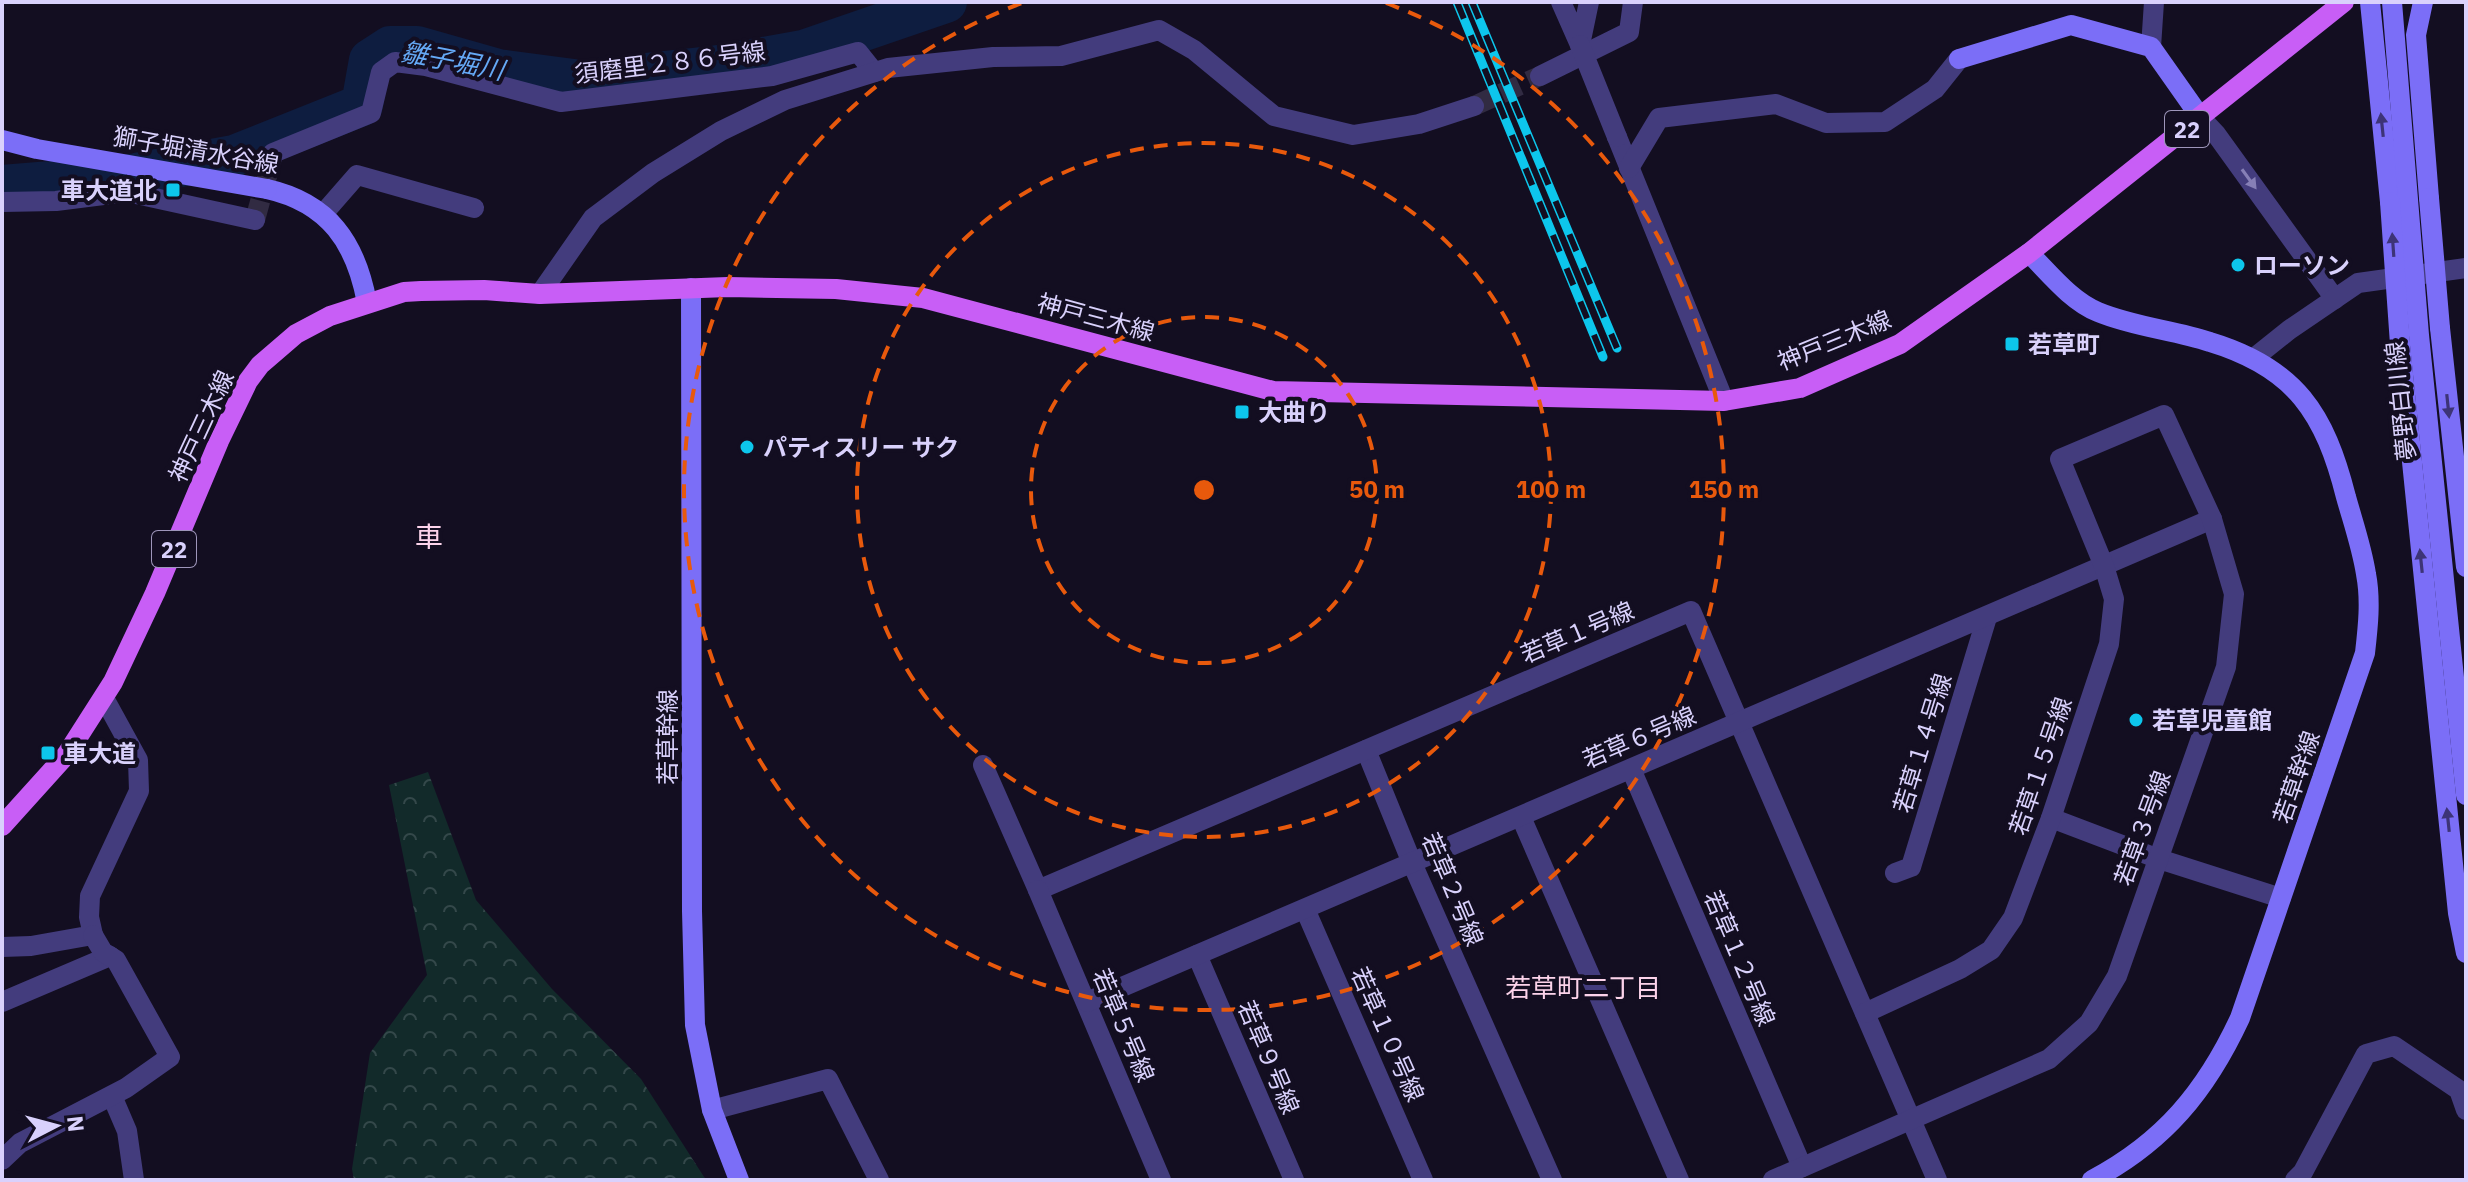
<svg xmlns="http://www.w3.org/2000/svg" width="2468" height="1182" viewBox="0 0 2468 1182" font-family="'IBM Plex Sans','Noto Sans JP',sans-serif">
<defs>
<pattern id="forest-crowns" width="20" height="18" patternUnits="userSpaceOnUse" patternTransform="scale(2)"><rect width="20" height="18" fill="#122a2a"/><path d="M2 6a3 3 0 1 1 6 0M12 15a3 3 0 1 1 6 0" fill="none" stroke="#34484a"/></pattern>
</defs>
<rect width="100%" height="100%" fill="#130e21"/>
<!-- forest -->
<path fill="url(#forest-crowns)" d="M 428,772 L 476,900 L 552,989 L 641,1079 L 706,1180 L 354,1180 L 352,1169 L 370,1053 L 427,975 L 389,785 Z"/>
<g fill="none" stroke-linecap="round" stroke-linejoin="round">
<!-- river -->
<path stroke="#0e1d40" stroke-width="42" d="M 2,186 L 125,176 L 234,156 L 362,105 L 370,60 L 390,47 L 417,47 L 498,70 L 581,81 L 713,67 L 803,51 L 946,2"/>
<!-- street-tunnel -->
<g stroke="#312b42" stroke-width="20" stroke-dasharray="20 10" stroke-linecap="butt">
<path d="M 1474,106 L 1540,76"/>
<path d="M 255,220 L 272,158"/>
</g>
<!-- street -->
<g stroke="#433c7d" stroke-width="20">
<path d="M 1561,2 L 1580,45 L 1589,2"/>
<path d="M 2151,47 L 2154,2"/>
<path d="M 1540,76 L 1629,32 L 1633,2"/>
<path d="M 2201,118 L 2216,134 L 2335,299"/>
<path d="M 1617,137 L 1724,401"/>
<path d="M 272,158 L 273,153 L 371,113 L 381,72 L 395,62 L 426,66 L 561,102 L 772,76 L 858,52 L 874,72"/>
<path d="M 1629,168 L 1659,118 L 1776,104 L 1826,123 L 1885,122 L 1935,89 L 1959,59"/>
<path d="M 2,202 L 56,201 L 127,192 L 255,220"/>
<path d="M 323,214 L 357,175 L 474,208"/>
<path d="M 540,294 L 593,218 L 653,173 L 721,131 L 785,100 L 888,68 L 993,57 L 1061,56 L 1159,30 L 1194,50 L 1274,116 L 1353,135 L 1419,124 L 1474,106"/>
<path d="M 2254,358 L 2289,330 L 2358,283 L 2466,268"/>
<path d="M 1366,750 L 1412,863 L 1552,1180"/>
<path d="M 983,765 L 1038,890 L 1691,611 L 1937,1180"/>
<path d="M 1631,769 L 1802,1167"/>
<path d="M 1521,817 L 1679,1180"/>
<path d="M 2051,818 L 2159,859 L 2281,898"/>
<path d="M 1895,873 L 1911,867 L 1987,617"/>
<path d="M 1038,890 L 1161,1180"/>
<path d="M 1305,909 L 1423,1180"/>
<path d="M 2,947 L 31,946 L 93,935 L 89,917 L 90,896 L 139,791 L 138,760 L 104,698"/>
<path d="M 1197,955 L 1294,1180"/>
<path d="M 2,1002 L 110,956"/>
<path d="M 1087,1002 L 2212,519"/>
<path d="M 112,1096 L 127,1131 L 134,1180"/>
<path d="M 712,1110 L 828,1079 L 879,1180"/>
<path d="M 2,1160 L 20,1143 L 126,1088 L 170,1057 L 116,960 L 103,952 L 93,935"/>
<path d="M 1773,1180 L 2049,1059 L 2089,1023 L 2117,976 L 2226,667 L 2234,594 L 2212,519 L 2164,415 L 2060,459 L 2104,566 L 2114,599 L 2109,644 L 2051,818 L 2013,918 L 1991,950 L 1960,969 L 1865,1013"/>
<path d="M 2295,1180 L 2303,1172 L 2366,1054 L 2394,1046 L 2459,1090 L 2466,1110"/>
</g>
<!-- secondary -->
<g stroke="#7b6ef7" stroke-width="20">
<path d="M 2370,2 L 2390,202"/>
<path d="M 2423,2 L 2416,35 L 2429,198"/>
<path d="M 1959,59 L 2071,25 L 2151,47 L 2201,118"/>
<path d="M 267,189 C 329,203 356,243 367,303"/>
<path d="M 2029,253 C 2050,274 2071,301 2098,312 C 2134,327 2174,330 2210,342 C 2296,368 2325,414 2346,497 C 2353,522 2362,548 2366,574 C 2371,600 2368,627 2365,653 L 2240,1018 C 2206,1091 2164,1142 2092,1180"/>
<path d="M 691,288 L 692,911 L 695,1025 L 712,1110 L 739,1180"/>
<path d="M 2440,328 L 2466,567"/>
<path d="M 2400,344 L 2458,913 L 2466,953"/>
</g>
<!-- primary -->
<path stroke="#c85ef6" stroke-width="20" d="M 2,826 L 67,754 L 113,682 L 155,593 L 219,441 L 248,381 L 260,365 L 296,334 L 330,316 L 404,292 L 421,291 L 484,290 L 540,294 L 728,287 L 836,289 L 923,298 L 1273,391 L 1724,401 L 1800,388 L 1900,344 L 2029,253 L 2344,2"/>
<!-- rail casing -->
<g stroke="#0dc6ec" stroke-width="9">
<g id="rail">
<path d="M 1457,2 L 1603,357"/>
<path d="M 1472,2 L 1617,348"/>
</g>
</g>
<!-- rail -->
<use href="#rail" stroke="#130e21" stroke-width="6" stroke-dasharray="18" stroke-linecap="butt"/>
<!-- street-bridge -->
<path stroke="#433c7d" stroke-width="20" d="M 1580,45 L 1617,137"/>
<!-- secondary-bridge -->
<g stroke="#7b6ef7" stroke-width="20">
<path d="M 2392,2 L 2419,335 L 2466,795"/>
<path d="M 2,140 L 37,149 L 267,189"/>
<path d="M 2429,198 L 2440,328"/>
<path d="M 2390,202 L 2400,344"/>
</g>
</g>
<!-- one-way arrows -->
<defs><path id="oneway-solid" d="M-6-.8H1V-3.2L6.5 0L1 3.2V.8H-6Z" transform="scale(2)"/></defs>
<g fill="#3d3477">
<use href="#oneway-solid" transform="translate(2382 125) rotate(-96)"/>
<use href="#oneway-solid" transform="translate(2393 245) rotate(-94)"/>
<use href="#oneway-solid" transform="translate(2448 406) rotate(84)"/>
<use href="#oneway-solid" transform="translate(2421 561) rotate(-96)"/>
<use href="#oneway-solid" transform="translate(2448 820) rotate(-96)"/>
</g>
<use fill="#867fb6" href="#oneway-solid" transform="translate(2249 179) rotate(54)"/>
<!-- distance rings -->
<g fill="none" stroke="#e8590c" stroke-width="4" stroke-dasharray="14 10">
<circle cx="1204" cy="490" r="173"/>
<circle cx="1204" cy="490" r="347"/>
<path d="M1386 3A520 520 0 1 1 1022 3"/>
</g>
<!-- markers -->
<g fill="#0dc6ec" stroke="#130e21" stroke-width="3">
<rect x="165" y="182" width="16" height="16" rx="4"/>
<circle cx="2238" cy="265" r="8"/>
<rect x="2004" y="336" width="16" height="16" rx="4"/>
<rect x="1234" y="404" width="16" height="16" rx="4"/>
<circle cx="747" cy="447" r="8"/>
<circle cx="2136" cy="720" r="8"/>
<rect x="40" y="745" width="16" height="16" rx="4"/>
</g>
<g text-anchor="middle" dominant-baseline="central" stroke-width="8" stroke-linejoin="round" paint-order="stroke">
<!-- shield labels -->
<g fill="#130e21" stroke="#9e96ba" stroke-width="2">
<rect x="2165" y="111" width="44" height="36" rx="6"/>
<rect x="152" y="531" width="44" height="36" rx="6"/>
</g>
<g font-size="22" font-weight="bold" fill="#d9d1fc">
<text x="2187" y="129">22</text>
<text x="174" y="549">22</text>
</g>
<!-- street labels -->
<g font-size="24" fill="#d9d1fc" stroke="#130e21">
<text transform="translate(670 62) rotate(-7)">須磨里２８６号線</text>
<text transform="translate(196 150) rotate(10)">獅子堀清水谷線</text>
<text transform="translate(1096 317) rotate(15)">神戸三木線</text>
<text transform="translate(1834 340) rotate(-22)">神戸三木線</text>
<text transform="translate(2400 401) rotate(-96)">夢野白川線</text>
<text transform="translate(201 426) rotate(-65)">神戸三木線</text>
<text transform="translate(1577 632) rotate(-23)">若草１号線</text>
<text transform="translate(667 737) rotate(-90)">若草幹線</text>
<text transform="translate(1639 737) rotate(-23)">若草６号線</text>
<text transform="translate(1922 743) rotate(-73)">若草１４号線</text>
<text transform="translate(2040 766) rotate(-71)">若草１５号線</text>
<text transform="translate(2296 777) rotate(-71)">若草幹線</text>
<text transform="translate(2142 828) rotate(-70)">若草３号線</text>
<text transform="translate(1453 889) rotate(67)">若草２号線</text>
<text transform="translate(1740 958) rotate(67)">若草１２号線</text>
<text transform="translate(1124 1025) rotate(67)">若草５号線</text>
<text transform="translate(1388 1034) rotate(66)">若草１０号線</text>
<text transform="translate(1269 1057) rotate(67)">若草９号線</text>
</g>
<!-- poi labels -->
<g font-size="24" font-weight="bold" fill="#d9d1fc" stroke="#130e21" text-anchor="start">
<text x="157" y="190" text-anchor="end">車大道北</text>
<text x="2254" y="265">ローソン</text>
<text x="2028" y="344">若草町</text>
<text x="1258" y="412">大曲り</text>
<text x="763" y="447">パティスリー サク</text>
<text x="2152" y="720">若草児童館</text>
<text x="64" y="753">車大道</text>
</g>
<!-- water labels -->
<g font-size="26" font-style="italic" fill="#65a9f6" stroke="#130e21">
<text transform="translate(453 60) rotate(11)">雛子堀川</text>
</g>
<!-- neighbourhood labels -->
<g font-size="26" fill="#fcd3ea" stroke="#130e21">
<text x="1583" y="987">若草町二丁目</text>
</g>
<!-- quarter labels -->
<g font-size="28" fill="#fcd3ea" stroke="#130e21">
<text x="429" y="536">車</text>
</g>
</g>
<circle cx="1204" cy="490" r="12" fill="#e8590c" stroke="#130e21" stroke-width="4"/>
<g font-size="24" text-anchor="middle" font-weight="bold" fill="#e8590c" stroke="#130e21" stroke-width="8" stroke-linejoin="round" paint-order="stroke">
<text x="1377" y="498">50 m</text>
<text x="1551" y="498">100 m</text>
<text x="1724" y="498">150 m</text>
</g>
<!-- border -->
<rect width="2468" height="1182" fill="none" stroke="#d9d1fc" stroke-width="8"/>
<!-- north arrow -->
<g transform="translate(56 1126) rotate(84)" stroke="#130e21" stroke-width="6" paint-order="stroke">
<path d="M0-6L14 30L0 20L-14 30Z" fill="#d9d1fc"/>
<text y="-12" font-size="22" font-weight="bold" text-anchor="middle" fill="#d9d1fc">N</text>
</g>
</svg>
